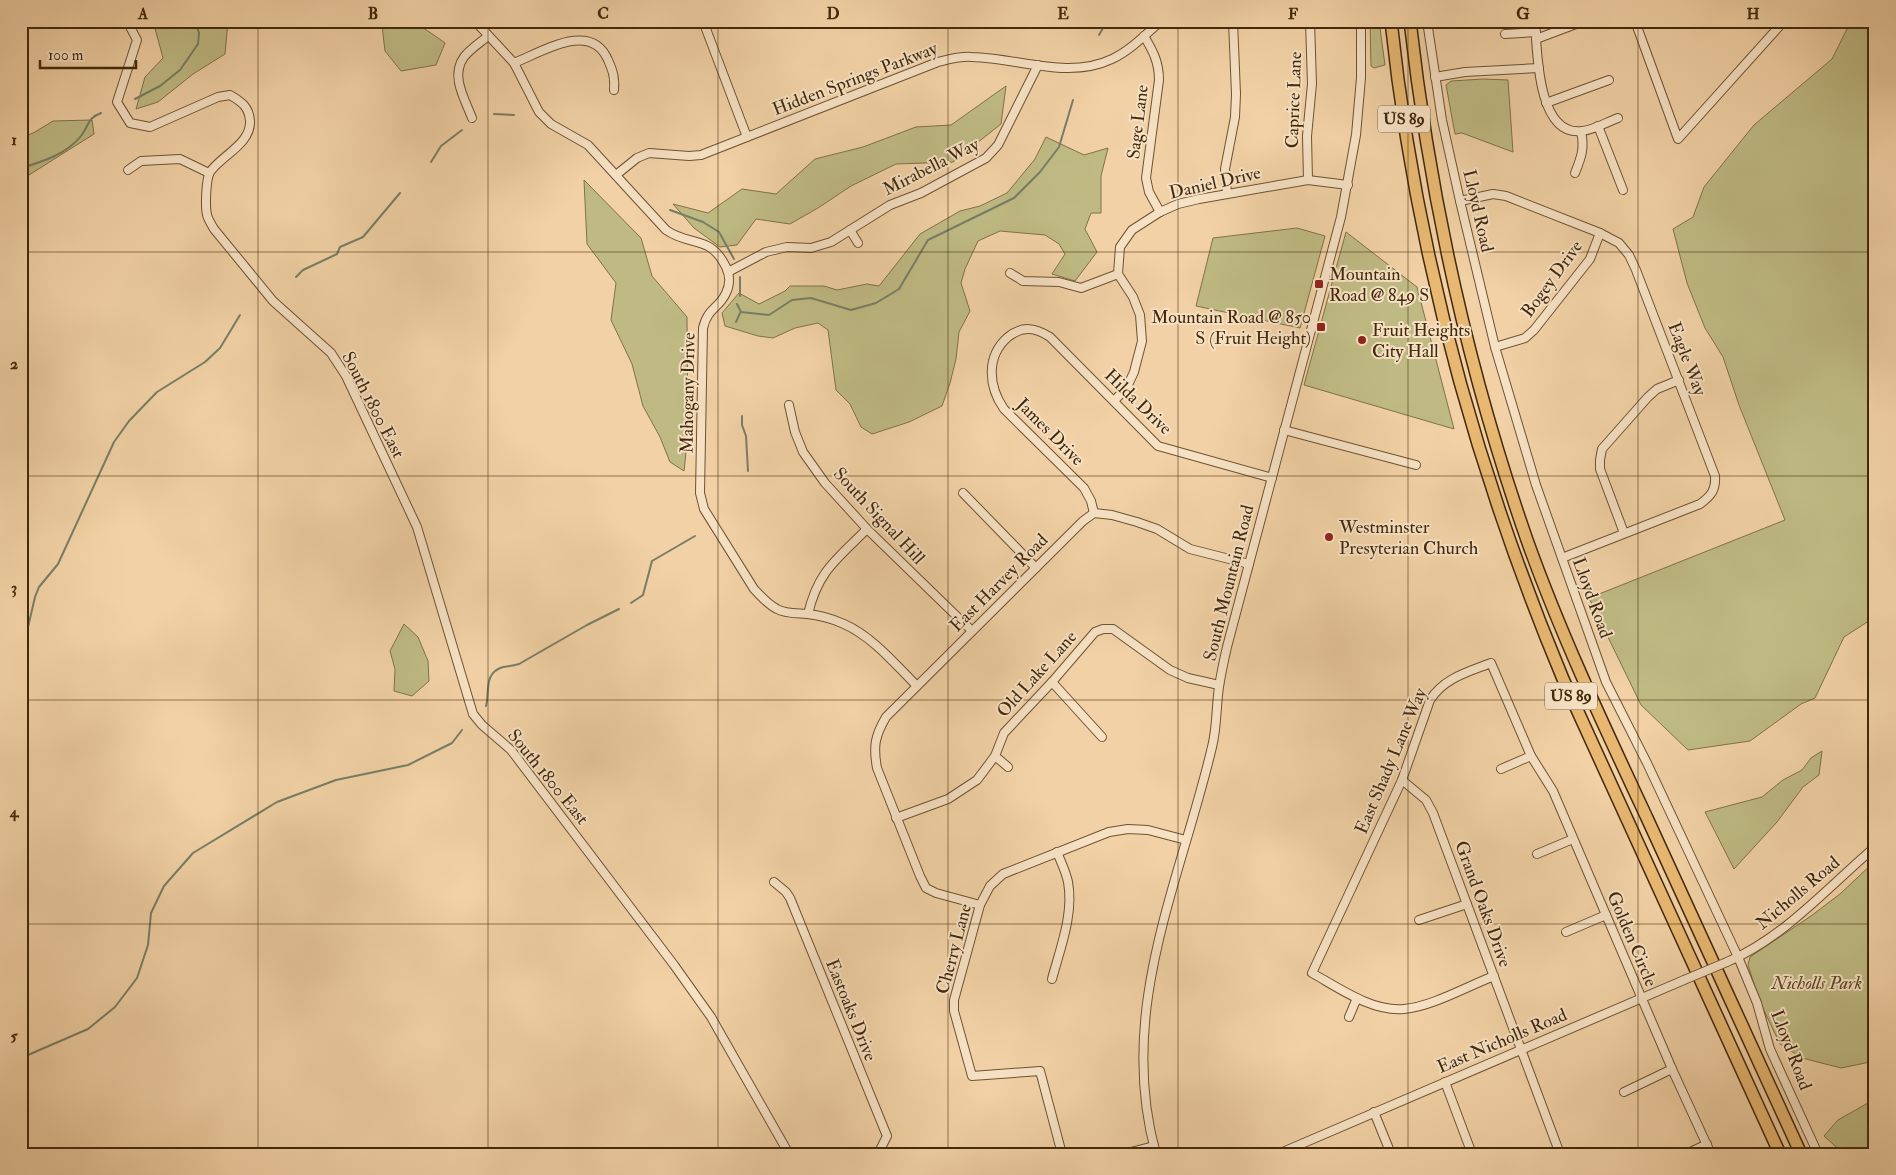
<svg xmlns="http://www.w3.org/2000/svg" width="1896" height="1175" viewBox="0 0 1896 1175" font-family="'IM FELL Double Pica',serif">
<rect width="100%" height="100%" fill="#f1d1a5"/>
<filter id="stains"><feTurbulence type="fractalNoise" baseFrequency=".004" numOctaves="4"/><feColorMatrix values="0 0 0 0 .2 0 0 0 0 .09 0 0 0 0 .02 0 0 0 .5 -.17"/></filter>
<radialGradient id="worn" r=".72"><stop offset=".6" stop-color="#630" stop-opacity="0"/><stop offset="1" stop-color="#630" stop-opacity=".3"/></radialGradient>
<!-- green -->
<g fill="#bfba83" stroke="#807248">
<path d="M 153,21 L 228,21 L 225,54 L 193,74 L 158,102 L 136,109 L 145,77 L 163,58 Z"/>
<path d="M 378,21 C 414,21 416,22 445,43 L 436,65 L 401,71 L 385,51 L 382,26 Z"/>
<path d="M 1370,21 L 1379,21 L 1385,65 L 1374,68 L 1371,66 Z"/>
<path d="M 1851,21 L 1875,21 L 1875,617 L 1844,637 L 1815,698 L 1801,704 L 1750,741 L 1688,750 L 1641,705 L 1589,598 L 1785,520 L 1739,405 L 1723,357 L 1705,328 L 1687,283 L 1673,229 L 1693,217 L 1704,187 L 1754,125 L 1832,59 Z"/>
<path d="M 1483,79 L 1508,80 L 1513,152 L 1462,133 L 1455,134 L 1446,85 L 1451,81 Z"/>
<path d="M 1006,86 L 1001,124 L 953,162 L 896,164 L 851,186 L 818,208 L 790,224 L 756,219 L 737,245 L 720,247 L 694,228 L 673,204 L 708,213 L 742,189 L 776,194 L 815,159 L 863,147 L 916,127 L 951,125 Z"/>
<path d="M 92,120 L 94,134 L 21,180 L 21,138 L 35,132 L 53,121 Z"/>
<path d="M 1046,137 L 1084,155 L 1108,148 L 1101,176 L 1101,213 L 1091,213 L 1085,229 L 1097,252 L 1075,281 L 1052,274 L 1065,254 L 1059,244 L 1045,235 L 1000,231 L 978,241 L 965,269 L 961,283 L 970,311 L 959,332 L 956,359 L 950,383 L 942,406 L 909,422 L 872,434 L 861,427 L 850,404 L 836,390 L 828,330 L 818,323 L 795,328 L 773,338 L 758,336 L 725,326 L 722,313 L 739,293 L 759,304 L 785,291 L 790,286 L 824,286 L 837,290 L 867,284 L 879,286 L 920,234 L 960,211 L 980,206 L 1007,193 L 1035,159 Z"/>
<path d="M 584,180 L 641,238 L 652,276 L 687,317 L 688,433 L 684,471 L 670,462 L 660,437 L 643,406 L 632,364 L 611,320 L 616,283 L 587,244 Z"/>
<path d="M 1297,228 L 1325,236 L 1300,328 L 1196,306 L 1213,238 Z"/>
<path d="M 1346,232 L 1417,287 L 1454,429 L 1304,385 Z"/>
<path d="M 404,624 L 418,637 L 428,661 L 429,681 L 412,696 L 394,691 L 395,669 L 390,651 Z"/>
<path d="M 1822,751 L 1819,775 L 1803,787 L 1777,822 L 1734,869 L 1705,812 L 1762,797 L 1783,780 L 1802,770 L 1811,758 Z"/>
<path d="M 1875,861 L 1875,1061 L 1841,1068 L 1802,1058 L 1780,1044 L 1759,1000 L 1748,965 L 1750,957 L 1811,916 L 1840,894 Z"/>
<path d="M 1875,1099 L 1875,1154 L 1844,1154 L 1824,1136 L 1838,1120 Z"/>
</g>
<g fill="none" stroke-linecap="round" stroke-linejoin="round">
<!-- stream -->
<g stroke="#777e67" stroke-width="2">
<path d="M 1099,35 L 1107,21"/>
<path d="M 135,99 L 160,86 L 180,70 L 198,44 L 199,33 L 195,21"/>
<path d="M 494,114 L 514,115"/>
<path d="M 431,162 L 441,146 L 462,130"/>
<path d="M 21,168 C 42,162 67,154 81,136 C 89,126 87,118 101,113"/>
<path d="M 670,210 L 703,222 L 719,232 L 734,259"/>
<path d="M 296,277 L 303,270 L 337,254 L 340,247 L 363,237 L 400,193"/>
<path d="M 740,296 L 740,277"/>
<path d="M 737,304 L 741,312 L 769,315 L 792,300 L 811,298 L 851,310 L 876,303 L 899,289 L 928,240 L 1014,198 L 1040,172 L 1059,147 L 1073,100"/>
<path d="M 736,322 L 740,313"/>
<path d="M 742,416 L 742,425 L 746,436 L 748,471"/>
<path d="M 631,603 L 643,595 L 652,561 L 695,536"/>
<path d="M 21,686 L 25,640 L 35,597 L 39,587 L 58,564 L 114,442 L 129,421 L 157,392 L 205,362 L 220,348 L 240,315"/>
<path d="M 486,706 C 490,692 483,673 503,667 C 509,666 513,666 519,664 L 587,625 L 619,609"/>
<path d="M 21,1058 L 88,1029 L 115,1007 L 137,978 L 148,945 L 151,913 L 164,886 L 193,853 L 277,802 L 336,780 L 408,765 L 452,743 L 462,730"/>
</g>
<!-- minor casing -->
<g stroke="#6e5332" stroke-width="10">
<g id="minor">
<path d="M 127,21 L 137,40 L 117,102 L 130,123 L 150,127 L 218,97 L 230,95 C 242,102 249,107 250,121 C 251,144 222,155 210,172 C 206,179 205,206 207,215 C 208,219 211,224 214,229 L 273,301 L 331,353 L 346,376 L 417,527 L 473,714 L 482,725 L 511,750 L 674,965 L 711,1017 L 789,1154"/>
<path d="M 475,21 L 514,63 L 539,112 L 551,124 L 588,145 L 666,230 C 690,247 710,234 726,267 C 730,275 730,285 726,293 C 719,309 708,307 703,328 L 700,493 L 704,509 L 754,589 C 761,596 767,604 777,609 C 786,614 797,613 807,614 C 819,615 833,619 844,624 C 873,637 895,664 917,686"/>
<path d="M 703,21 L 747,137"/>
<path d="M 1427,21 L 1442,120 L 1460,201 L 1495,347 L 1536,485 L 1606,682 L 1647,763 L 1738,957 L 1757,1003 L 1770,1049 L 1818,1154"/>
<path d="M 1535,21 C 1537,50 1537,137 1582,131 C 1594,130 1607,122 1618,118"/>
<path d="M 1635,21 L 1678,139 L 1784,21"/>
<path d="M 1505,34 L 1536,32"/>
<path d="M 1144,36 C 1153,51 1159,62 1159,80 L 1146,178 L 1149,192 L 1160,212"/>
<path d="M 1536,39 L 1584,21"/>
<path d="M 514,63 C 542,52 591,20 608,60 C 613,71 615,78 614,90"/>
<path d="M 1435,77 L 1465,72 L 1539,68"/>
<path d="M 1546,103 L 1609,80"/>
<path d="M 472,118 C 465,99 450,76 464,57 C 470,49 481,42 488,36"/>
<path d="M 1598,126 L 1623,190"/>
<path d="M 128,170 L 141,161 L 180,159 L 209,173"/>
<path d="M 1575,173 C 1581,158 1585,148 1581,132"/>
<path d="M 616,175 L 637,158 L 649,153 L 689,156 L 701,155 L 938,62 C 950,59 960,56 972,57 C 1019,58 1068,80 1112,59 C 1131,50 1146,34 1161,21"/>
<path d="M 1308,180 L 1307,136 L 1312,84 L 1310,21"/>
<path d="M 1227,193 L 1225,169 L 1235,117 L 1236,94 L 1233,21"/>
<path d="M 1460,201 L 1493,194 L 1506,196 L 1600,233 L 1619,243 L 1629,255 L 1636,270 L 1715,476 C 1716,490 1711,496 1700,504 L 1562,558"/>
<path d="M 850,230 L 858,243"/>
<path d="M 728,272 L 766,252 L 787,247 L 811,248 L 831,242 L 890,205 L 921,193 L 986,158 L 998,145 L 1038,65"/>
<path d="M 1010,273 L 1023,281 L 1059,282 L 1081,288 L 1118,274"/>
<path d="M 1495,347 L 1525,338 L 1534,330 L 1590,259 L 1600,233"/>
<path d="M 1114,401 L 1127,387 L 1134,372 L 1142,341 L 1140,315 L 1133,297 L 1118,274 L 1120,247 L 1132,230 L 1160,212 L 1178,204 L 1199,199 L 1308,180 L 1348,185"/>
<path d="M 789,405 L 795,432 L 803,452 L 825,483 L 867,529 L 972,631"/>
<path d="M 1284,430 L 1416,465"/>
<path d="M 963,493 L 1036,568"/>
<path d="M 1094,513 L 1091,501 L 1084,488 L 1004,409 C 988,386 986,356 1008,337 C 1023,325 1036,328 1050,337 L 1158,446 L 1272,478"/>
<path d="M 1624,533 L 1600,469 L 1600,460 L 1602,449 L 1648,397 L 1657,389 L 1679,380"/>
<path d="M 808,614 C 818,571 837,559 867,529"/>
<path d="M 1052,682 L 1102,737"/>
<path d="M 995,756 L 1008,767"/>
<path d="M 1501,769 L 1531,756"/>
<path d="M 1402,780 L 1426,800 L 1433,813 L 1560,1154"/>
<path d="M 896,818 L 948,799 L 977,780 L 995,756 L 1004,733 L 1052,682 L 1095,632 L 1103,629 L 1113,629 L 1170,670 L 1188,678 L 1219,685"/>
<path d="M 1537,854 L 1573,839"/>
<path d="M 774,882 L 786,892 L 790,898 L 887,1136 L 878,1154"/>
<path d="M 980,905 L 936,893 L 926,888 L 920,876 L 877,768 C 873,746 875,736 886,717 L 1083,521 L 1094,513 L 1112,515 L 1137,522 L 1157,529 L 1190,549 L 1249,564"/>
<path d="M 1419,920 L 1467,904"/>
<path d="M 1566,932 L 1606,915"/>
<path d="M 1727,962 C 1785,937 1828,887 1875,847"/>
<path d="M 1494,976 C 1468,986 1431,1007 1404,1009 C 1372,1012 1339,988 1312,973 L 1402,780 L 1430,700 C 1444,678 1468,672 1491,663 L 1531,756 L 1553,791 L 1672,1069 L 1711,1154"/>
<path d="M 1052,979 C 1060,949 1074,914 1068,882 C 1066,872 1061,862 1057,852"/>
<path d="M 1349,1017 L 1357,998"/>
<path d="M 1445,1082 L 1472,1154"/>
<path d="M 1624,1092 L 1672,1069"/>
<path d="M 1374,1112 L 1391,1154"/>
<path d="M 1062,1154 L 1040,1071 L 972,1076 L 954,1011 L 954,1000 L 980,905 L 990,886 L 1003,874 L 1109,832 L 1128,829 L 1148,830 L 1186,840"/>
<path d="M 1123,1154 L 1154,1146"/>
<path d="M 1156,1154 C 1116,1011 1180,883 1212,747 C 1217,728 1216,707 1219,687 C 1221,674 1224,660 1227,647 L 1341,217 L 1356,135 L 1361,78 L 1361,21"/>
<path d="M 1278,1154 L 1684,980"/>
<path d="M 1686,1154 L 1707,1144"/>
</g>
</g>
<!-- highway casing -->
<g stroke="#42290c" stroke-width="14">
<g id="highway">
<path d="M 1391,21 C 1415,248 1475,468 1563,679 L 1780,1154"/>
<path d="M 1410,21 C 1430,198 1468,371 1527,540 C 1561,635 1604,726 1647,818 C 1698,930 1750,1042 1801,1154"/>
</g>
</g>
<!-- minor -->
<use href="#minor" stroke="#f6e1c4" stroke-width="8"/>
<!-- highway -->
<use href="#highway" stroke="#e8b872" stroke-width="11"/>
<!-- minor-bridge casing -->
<g stroke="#6e5332" stroke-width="10" stroke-linecap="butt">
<path id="minor-bridge" d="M 1684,980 L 1727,962"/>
</g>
<!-- minor-bridge -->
<use href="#minor-bridge" stroke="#f6e1c4" stroke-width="8"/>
</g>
<!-- grid -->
<path fill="none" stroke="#42290c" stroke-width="1" stroke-opacity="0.55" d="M 258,21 L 258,1154M 488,21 L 488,1154M 718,21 L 718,1154M 948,21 L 948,1154M 1178,21 L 1178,1154M 1408,21 L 1408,1154M 1638,21 L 1638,1154M 21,252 L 1875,252M 21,476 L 1875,476M 21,700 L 1875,700M 21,924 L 1875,924"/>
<!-- markers -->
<g fill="#8f2418" stroke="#f6e1c4" stroke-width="2">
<rect x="1314" y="279" width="10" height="10" rx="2.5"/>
<rect x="1316" y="322" width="10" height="10" rx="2.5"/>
<circle cx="1362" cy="340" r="5"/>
<circle cx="1329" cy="537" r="5"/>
</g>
<g text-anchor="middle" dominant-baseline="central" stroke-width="4" stroke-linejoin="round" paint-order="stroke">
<!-- shield labels -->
<g fill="#f6e1c4" stroke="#786043" stroke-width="1">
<rect x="1378" y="105.5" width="52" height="27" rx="4"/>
<rect x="1545" y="682.5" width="52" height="27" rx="4"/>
</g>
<g font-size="16" font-weight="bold" fill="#42290c">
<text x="1404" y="119">US 89</text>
<text x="1571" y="696">US 89</text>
</g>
<!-- street labels -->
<g font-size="18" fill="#42290c" stroke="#f6e1c4">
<text transform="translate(855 79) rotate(-21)">Hidden Springs Parkway</text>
<text transform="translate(1294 100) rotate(-88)">Caprice Lane</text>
<text transform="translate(1138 122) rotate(-83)">Sage Lane</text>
<text transform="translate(931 167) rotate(-27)">Mirabella Way</text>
<text transform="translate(1215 183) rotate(-13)">Daniel Drive</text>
<text transform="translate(1478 211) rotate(77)">Lloyd Road</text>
<text transform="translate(1552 279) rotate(-54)">Bogey Drive</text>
<text transform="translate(1687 359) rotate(69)">Eagle Way</text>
<text transform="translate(688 393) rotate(-89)">Mahogany Drive</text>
<text transform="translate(1138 402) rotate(44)">Hilda Drive</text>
<text transform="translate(373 405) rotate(63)">South 1800 East</text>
<text transform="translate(1050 432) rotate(45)">James Drive</text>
<text transform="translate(879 516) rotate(47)">South Signal Hill</text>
<text transform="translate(999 583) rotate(-45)">East Harvey Road</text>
<text transform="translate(1229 583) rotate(-76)">South Mountain Road</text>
<text transform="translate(1592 598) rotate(70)">Lloyd Road</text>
<text transform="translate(1037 674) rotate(-48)">Old Lake Lane</text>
<text transform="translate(1391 761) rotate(-67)">East Shady Lane Way</text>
<text transform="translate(548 777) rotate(51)">South 1800 East</text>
<text transform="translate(1798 893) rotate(-40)">Nicholls Road</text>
<text transform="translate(1483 904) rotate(70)">Grand Oaks Drive</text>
<text transform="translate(1632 939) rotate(67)">Golden Circle</text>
<text transform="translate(954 949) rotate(-75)">Cherry Lane</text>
<text transform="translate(851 1010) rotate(68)">Eastoaks Drive</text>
<text transform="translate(1502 1041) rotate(-23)">East Nicholls Road</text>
<text transform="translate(1791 1050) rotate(69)">Lloyd Road</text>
</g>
<!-- poi labels -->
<g font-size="18" fill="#42290c" stroke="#f6e1c4" text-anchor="start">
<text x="1329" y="274">Mountain<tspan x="1329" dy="21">Road @ 849 S</tspan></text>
<text x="1311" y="317" text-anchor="end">Mountain Road @ 850<tspan x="1311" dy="21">S (Fruit Height)</tspan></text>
<text x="1372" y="330">Fruit Heights<tspan x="1372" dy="21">City Hall</tspan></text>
<text x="1339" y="527">Westminster<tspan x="1339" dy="21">Presyterian Church</tspan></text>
</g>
<!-- park labels -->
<g font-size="18" font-style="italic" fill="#5b4624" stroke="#f6e1c4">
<text x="1817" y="983">Nicholls Park</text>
</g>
</g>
<!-- margin -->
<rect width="1896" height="1175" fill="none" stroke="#f1d1a5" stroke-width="55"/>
<!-- scale -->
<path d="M40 60v8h96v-8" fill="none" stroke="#42290c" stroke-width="2.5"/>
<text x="48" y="60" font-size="15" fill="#42290c" stroke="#f6e1c4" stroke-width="4" paint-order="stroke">100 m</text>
<rect x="28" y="28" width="1840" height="1120" fill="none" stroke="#42290c" stroke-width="2"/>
<g font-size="16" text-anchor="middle" font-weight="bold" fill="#42290c">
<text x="143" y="19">A</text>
<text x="373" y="19">B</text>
<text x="603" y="19">C</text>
<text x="833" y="19">D</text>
<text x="1063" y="19">E</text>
<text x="1293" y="19">F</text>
<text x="1523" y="19">G</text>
<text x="1753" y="19">H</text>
<text x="14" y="145">1</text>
<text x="14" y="369">2</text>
<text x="14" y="593">3</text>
<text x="14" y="817">4</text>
<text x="14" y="1041">5</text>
</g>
<rect width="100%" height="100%" filter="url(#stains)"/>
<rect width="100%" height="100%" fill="url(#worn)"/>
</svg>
